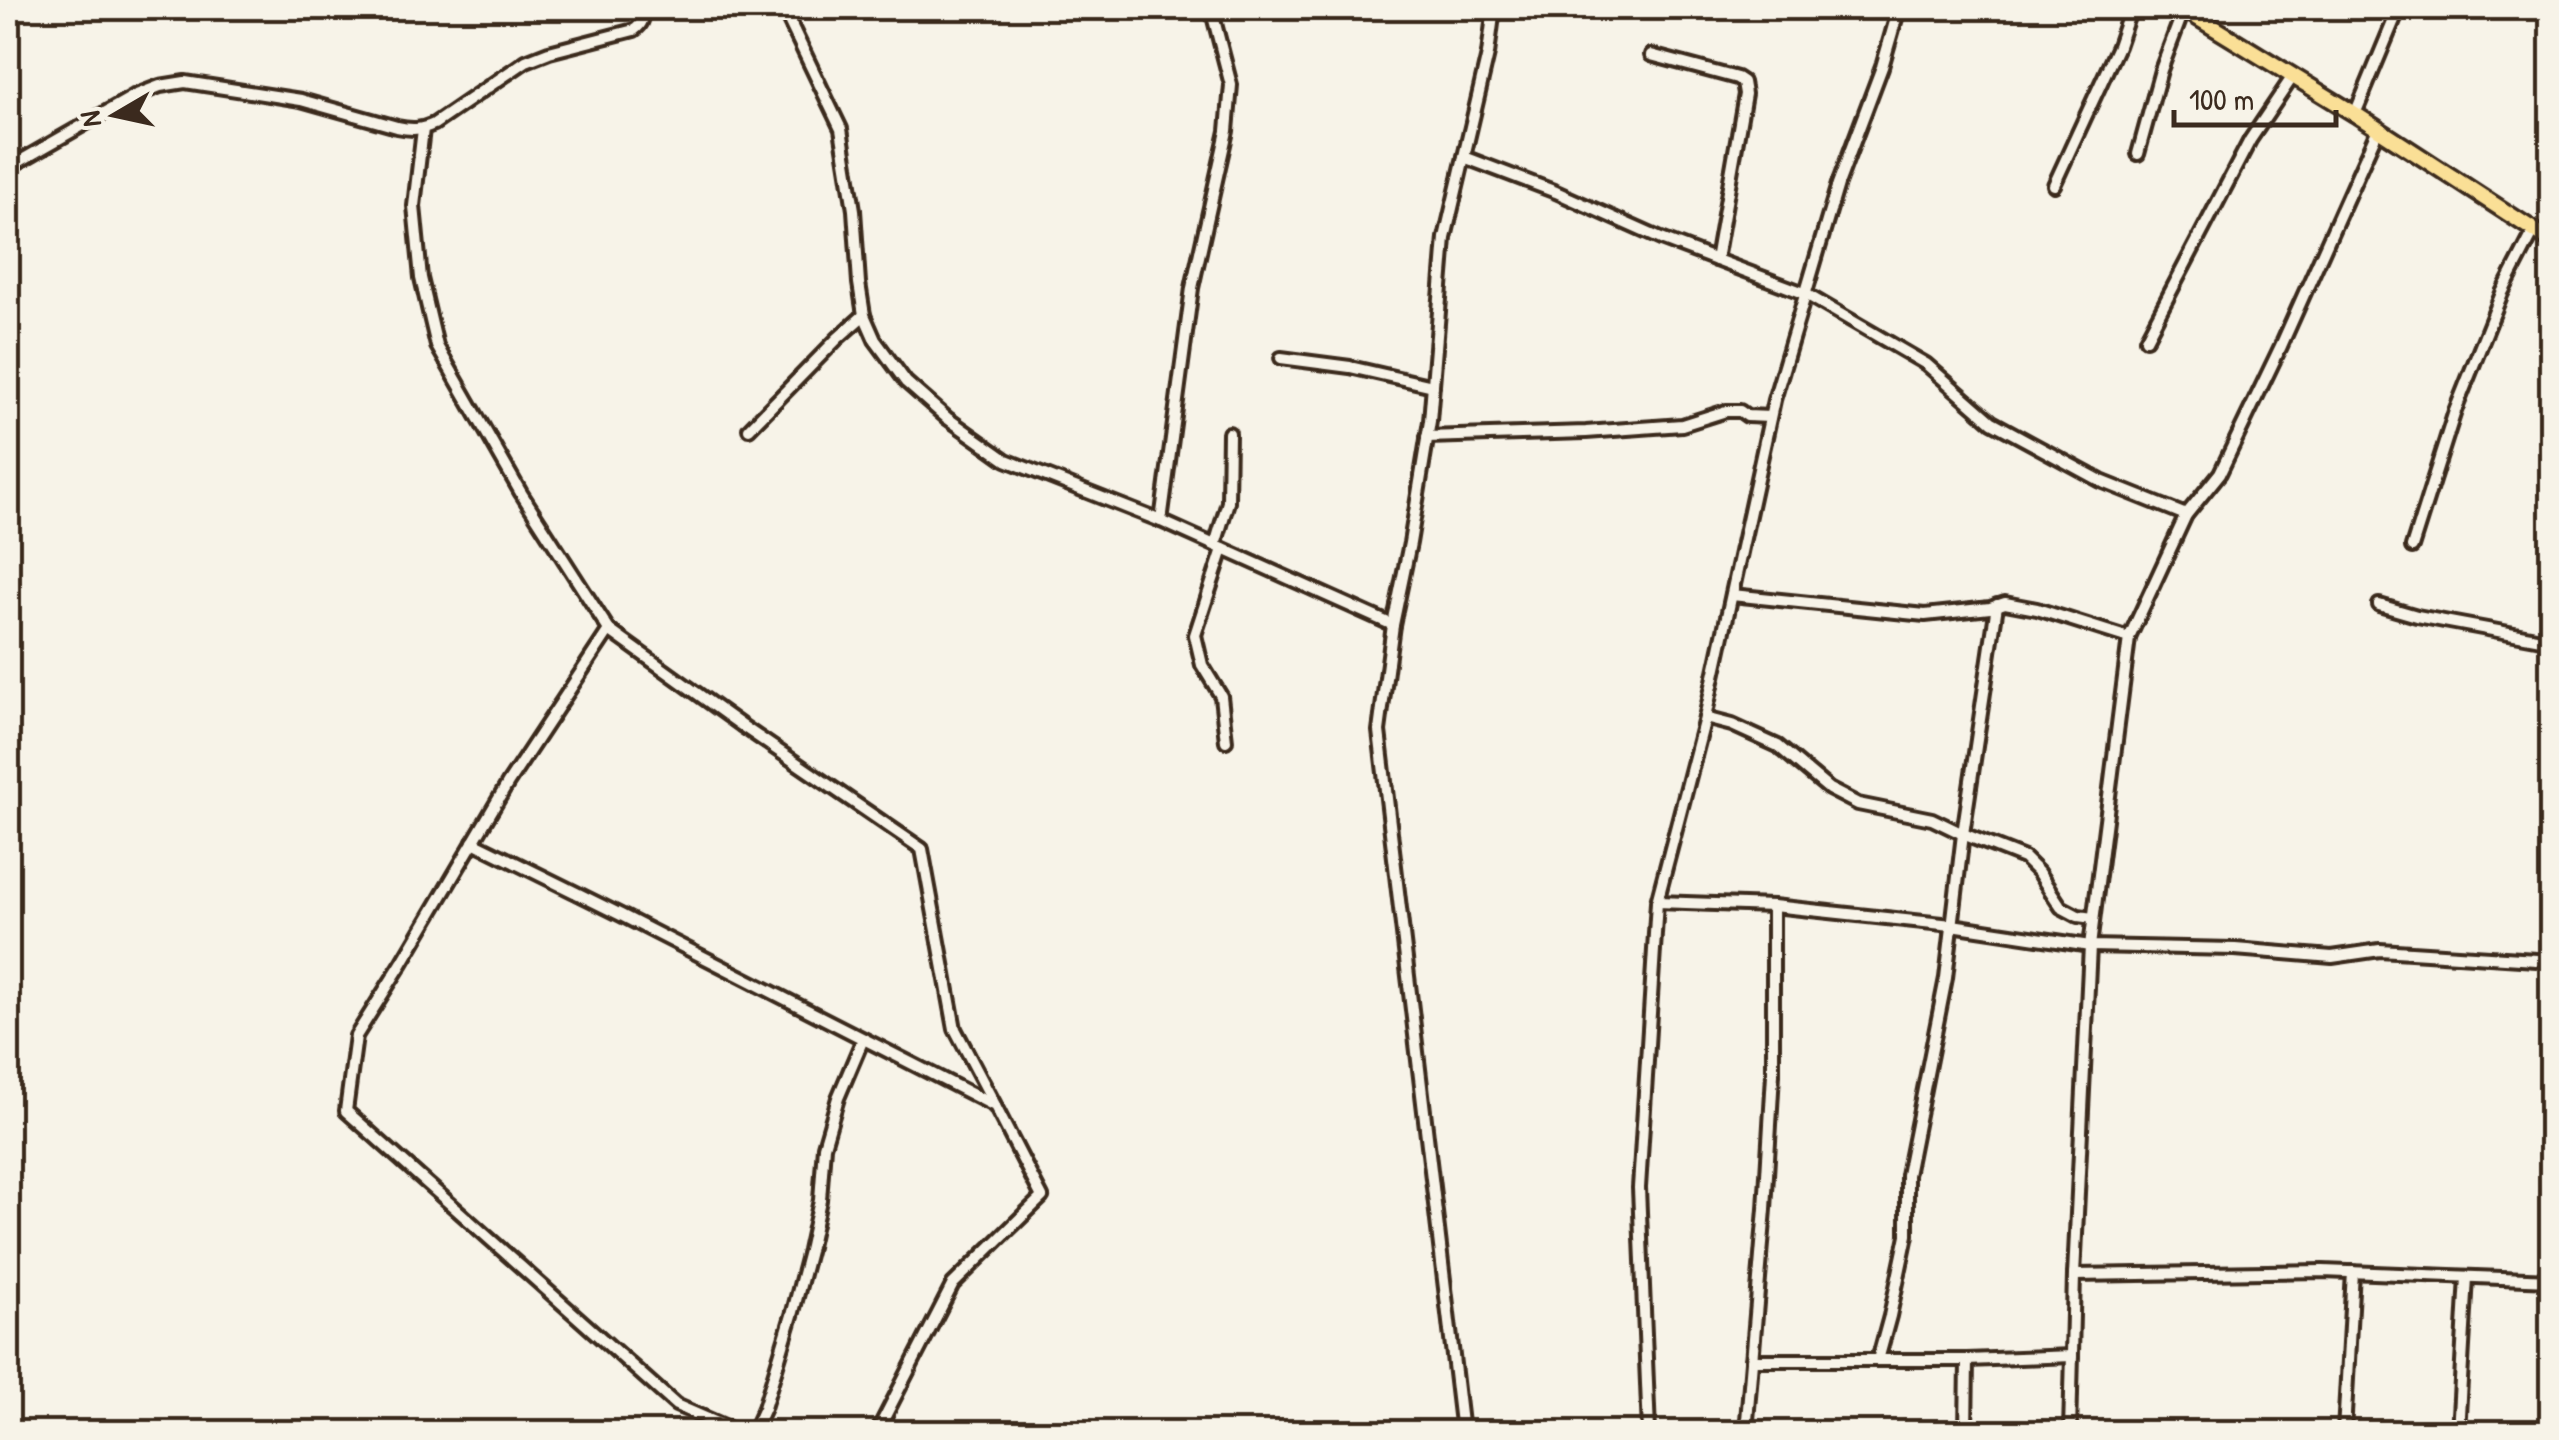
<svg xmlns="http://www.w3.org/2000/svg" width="2559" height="1440" viewBox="0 0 2559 1440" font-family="'Patrick Hand',sans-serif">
<rect width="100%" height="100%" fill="#f7f3e8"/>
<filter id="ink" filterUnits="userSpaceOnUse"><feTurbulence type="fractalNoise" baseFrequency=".01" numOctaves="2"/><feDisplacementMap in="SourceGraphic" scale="20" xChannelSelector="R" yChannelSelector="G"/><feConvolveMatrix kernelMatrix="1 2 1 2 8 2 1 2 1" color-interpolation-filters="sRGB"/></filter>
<g filter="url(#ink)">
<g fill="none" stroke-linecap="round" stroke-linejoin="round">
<!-- minor casing -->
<g stroke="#3b2a1e" stroke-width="18">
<g id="minor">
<path d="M 783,8 L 841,129 L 854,210 L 859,283 L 864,315 L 875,340 L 906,382 L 947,418 L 1006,460 L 1161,521 L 1393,625"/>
<path d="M 1651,55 L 1737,78 L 1743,82 L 1745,94 L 1716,260"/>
<path d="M 2355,114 L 2399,8"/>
<path d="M 423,129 L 414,206 L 421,278 L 437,346 L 521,493 L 609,630 L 508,783 L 402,963 L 356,1036 L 346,1111 L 676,1405 L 738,1432"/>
<path d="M 2138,154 L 2161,70 L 2184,9"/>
<path d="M 1464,157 L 1556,192 L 1661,239 L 1804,293 L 1926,364 L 1992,422 L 2101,481 L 2186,515"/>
<path d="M 8,168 L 134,96 L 160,86 L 185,82 L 301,100 L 397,127 C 411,130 421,130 434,124 L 526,61 L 549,52 L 634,30 C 643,24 644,18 641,8"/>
<path d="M 2054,185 L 2118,46 L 2131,8"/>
<path d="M 2146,339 L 2250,140 L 2293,76"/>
<path d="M 1281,358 L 1350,367 L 1433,386"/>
<path d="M 749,429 L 838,338 L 864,315"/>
<path d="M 1427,437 L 1586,432 L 1682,425 L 1726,411 L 1740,411 L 1747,416 L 1770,417"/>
<path d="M 1161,521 L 1192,288 L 1227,131 L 1231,85 L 1211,8"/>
<path d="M 1215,545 L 1228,502 L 1229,433"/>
<path d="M 2412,547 L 2455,411 L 2502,293 L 2534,231"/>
<path d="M 1223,549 L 1195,635 L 1202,665 L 1221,696 L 1226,741"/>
<path d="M 1732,595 L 1925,615 L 1990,608 L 2005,603 L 2037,609 L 2129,638"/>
<path d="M 2379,605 L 2417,616 L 2552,641"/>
<path d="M 609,630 L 741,725 L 922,849 L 955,1029 L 995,1105"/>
<path d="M 1705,718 L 1732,725 L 1778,746 L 1829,789 L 1858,804 L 1932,819 L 1963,834 L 2024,858 L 2038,872 L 2061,907 L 2078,916 L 2093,918"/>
<path d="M 473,842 L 621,915 L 995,1106 L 1042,1197 L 953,1284 L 877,1432"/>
<path d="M 1657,902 L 1773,906 L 1952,925 L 2090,946 L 2235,949 L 2332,957 L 2380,950 L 2552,961"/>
<path d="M 2074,1275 L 2323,1271 L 2552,1280"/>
<path d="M 1752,1360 L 1967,1360 L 2072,1356"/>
<path d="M 1878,1360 L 1890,1316 L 1907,1235 L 1907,1175 L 1946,978 L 1963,834 L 1997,605"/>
<path d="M 753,1432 L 764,1408 L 793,1312 L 809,1251 L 820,1200 L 824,1146 L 838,1098 L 863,1039"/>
<path d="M 1462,1432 L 1379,731 L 1393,625 L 1410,543 L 1430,421 L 1445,238 L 1488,54 L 1494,8"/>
<path d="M 1649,1432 L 1639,1188 L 1657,902 L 1705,718 L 1774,400 L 1838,184 L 1882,67 L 1899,8"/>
<path d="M 1746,1432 L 1765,1209 L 1773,1074 L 1773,906"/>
<path d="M 1966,1432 L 1967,1360"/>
<path d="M 2070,1432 L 2074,1275 L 2090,946 L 2129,638 L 2186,515 L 2220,473 L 2281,346 L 2378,129"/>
<path d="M 2344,1432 L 2353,1272"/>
<path d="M 2458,1432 L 2467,1277"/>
</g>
</g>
<!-- major casing -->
<g stroke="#3b2a1e" stroke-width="21">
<path id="major" d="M 2182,8 L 2355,114 L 2552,242"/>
</g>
<!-- minor -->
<use href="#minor" stroke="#f7f3e8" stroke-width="10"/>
<!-- major -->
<use href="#major" stroke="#fadf96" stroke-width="14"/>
</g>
</g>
<!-- margin -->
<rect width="2559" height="1440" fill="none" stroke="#f7f3e8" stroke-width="40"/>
<rect x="20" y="20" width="2519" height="1400" fill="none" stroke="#3b2a1e" stroke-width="4" filter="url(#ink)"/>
<!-- north arrow -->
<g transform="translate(115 115) rotate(261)" stroke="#f7f3e8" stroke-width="8" paint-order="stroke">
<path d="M0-8L18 38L0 25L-18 38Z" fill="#3b2a1e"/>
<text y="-15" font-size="28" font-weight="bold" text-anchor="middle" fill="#3b2a1e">N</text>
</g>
<!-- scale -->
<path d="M2174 110v15h162v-15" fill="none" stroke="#3b2a1e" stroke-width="5"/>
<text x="2189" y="110" font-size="30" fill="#3b2a1e" stroke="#f7f3e8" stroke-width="8" paint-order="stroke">100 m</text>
</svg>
